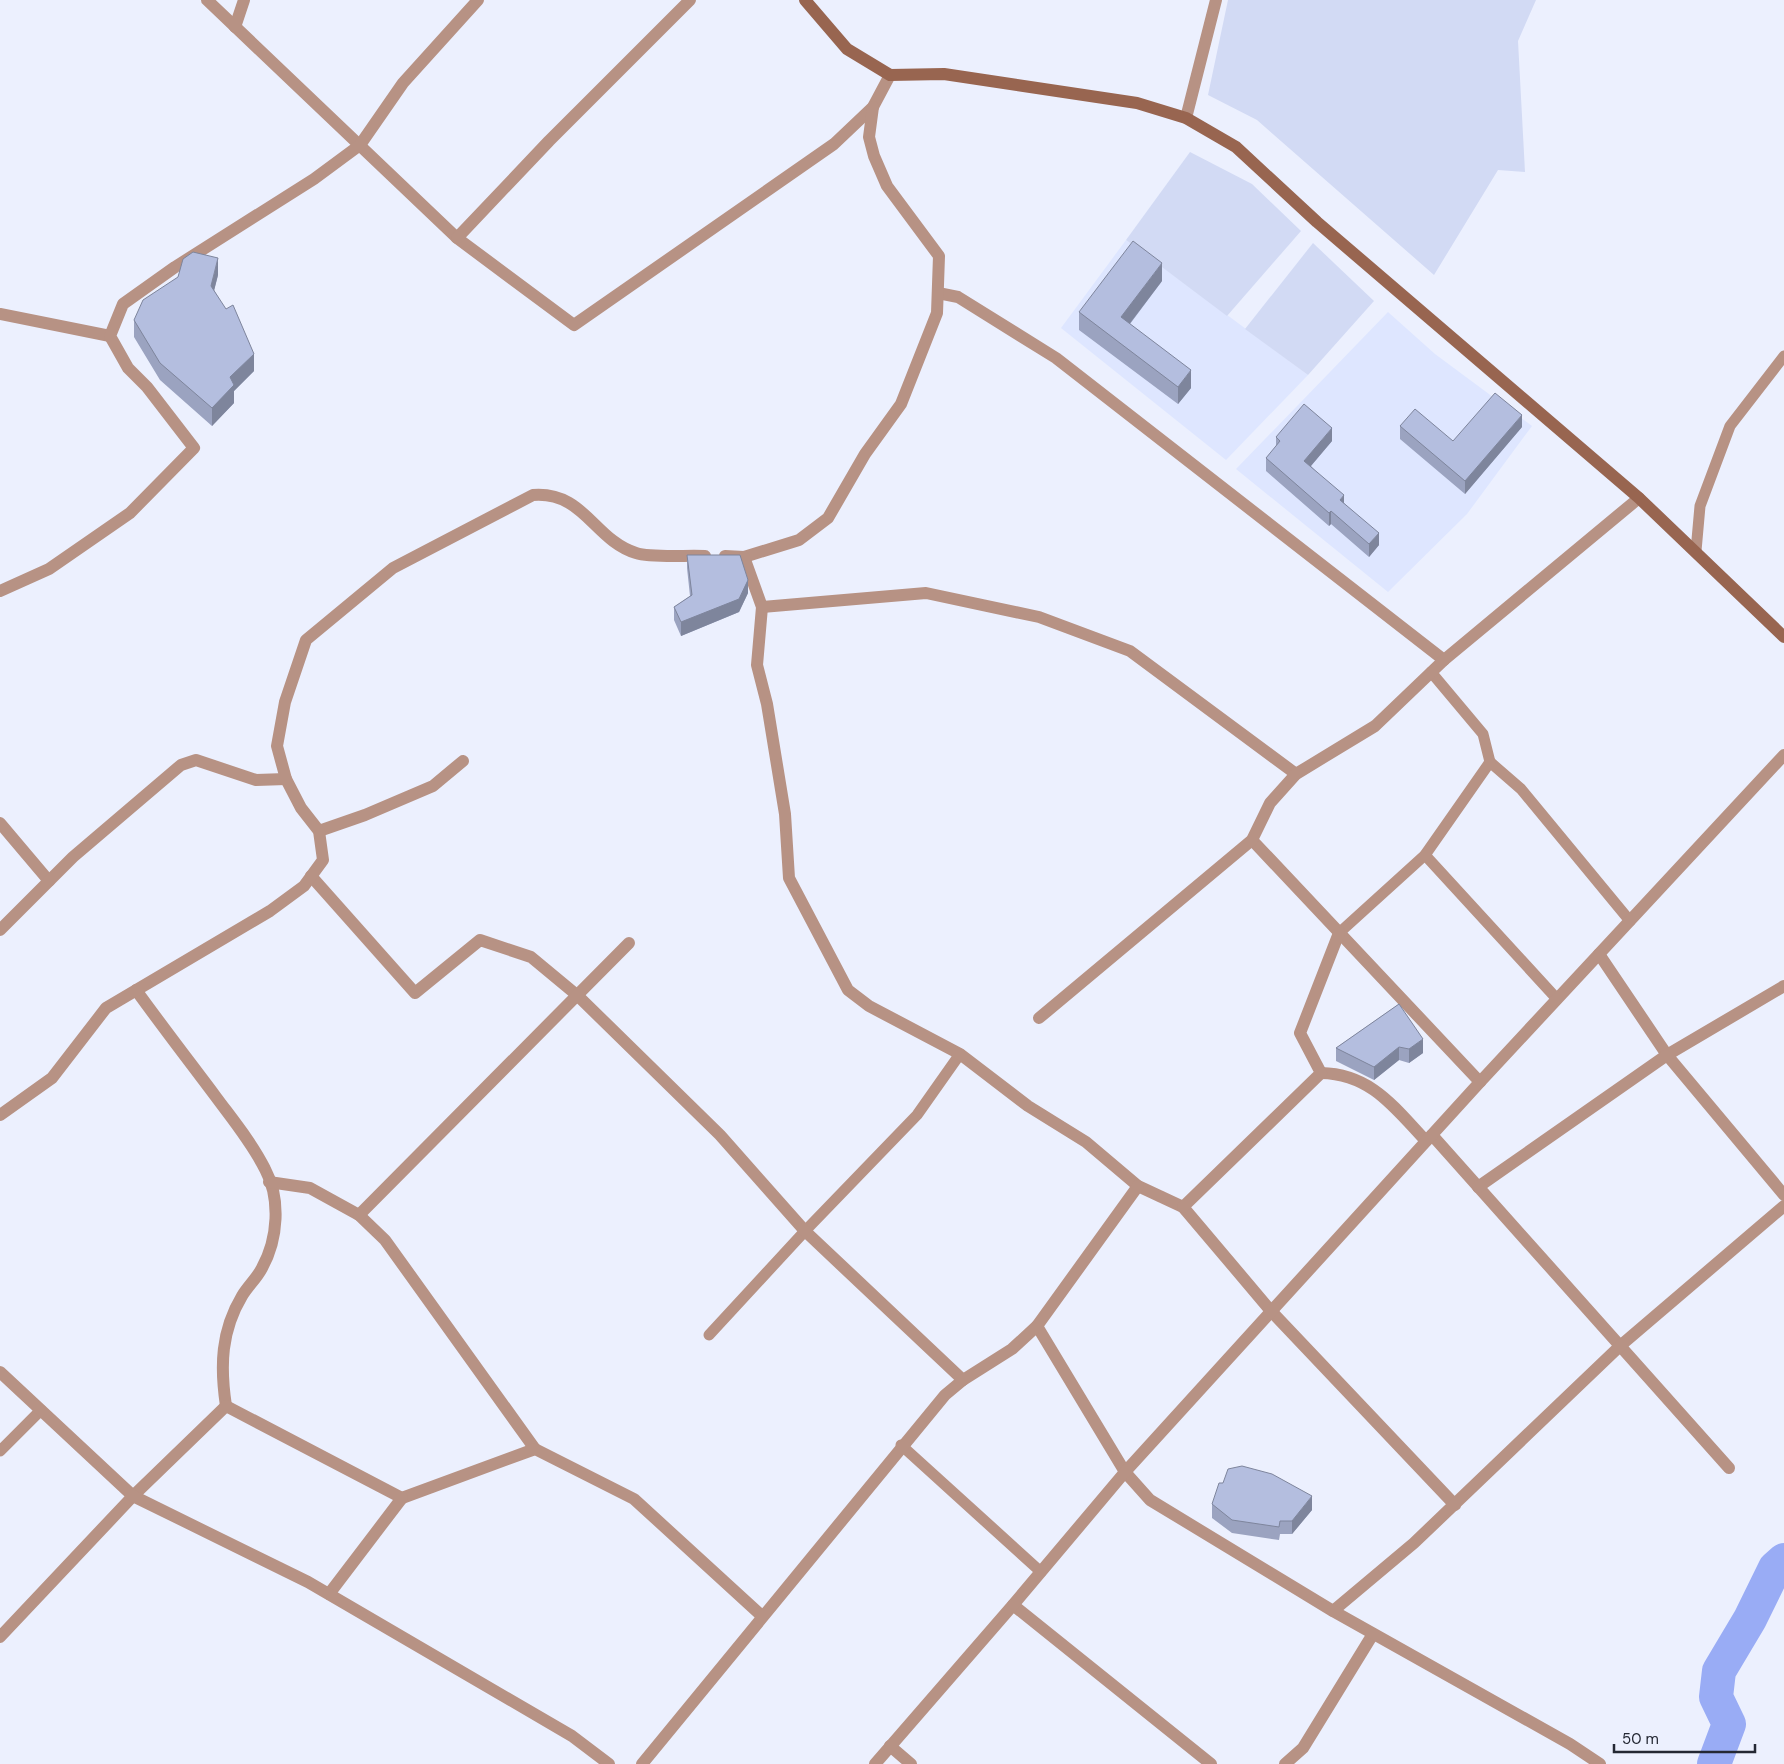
<svg xmlns="http://www.w3.org/2000/svg" width="1784" height="1764" viewBox="0 0 1784 1764" font-family="'DM Sans',sans-serif">
<rect width="100%" height="100%" fill="#ecf0fe"/>
<!-- built -->
<g fill="#dee6ff">
<path d="M 1126,240 L 1308,375 L 1226,460 L 1061,328 Z"/>
<path d="M 1388,312 L 1435,354 L 1532,426 L 1467,514 L 1388,592 L 1236,469 Z"/>
</g>
<!-- green -->
<g fill="#d2daf4">
<path d="M 1228,0 L 1536,0 L 1518,41 L 1525,172 L 1498,170 L 1434,275 L 1257,120 L 1208,95 Z"/>
<path d="M 1190,152 L 1252,184 L 1301,231 L 1227,316 L 1126,240 Z"/>
<path d="M 1313,243 L 1374,301 L 1308,375 L 1245,329 Z"/>
</g>
<g fill="none" stroke-linecap="round" stroke-linejoin="round">
<!-- river -->
<path stroke="#99acf5" stroke-width="34" d="M 1714,1764 L 1729,1724 L 1716,1697 L 1719,1671 L 1750,1619 L 1775,1568 L 1784,1560"/>
<!-- service -->
<g stroke="#b79284" stroke-width="11">
<path d="M 1696,551 L 1700,506 L 1730,426 L 1784,356"/>
<path d="M 1490,762 L 1521,789 L 1630,921"/>
<path d="M 1425,855 L 1557,999"/>
<path d="M 1339,933 L 1425,855 L 1490,762 L 1483,734 L 1431,672"/>
<path d="M 709,1335 L 805,1231 L 917,1115 L 960,1054"/>
<path d="M 901,1445 L 1041,1572"/>
<path d="M 0,1451 L 41,1410"/>
</g>
<!-- minor -->
<g stroke="#b79284" stroke-width="12">
<path d="M 207,0 L 457,238 L 574,325 L 834,144 L 873,107 L 890,75"/>
<path d="M 235,27 L 244,0"/>
<path d="M 457,238 L 549,141 L 690,0"/>
<path d="M 938,293 L 958,297 L 1056,358 L 1444,660"/>
<path d="M 0,314 L 110,336"/>
<path d="M 725,556 L 744,557 L 799,540 L 828,518 L 865,454 L 901,404 L 937,313 L 939,256 L 887,186 L 874,156 L 869,137 L 873,107"/>
<path d="M 744,557 L 762,607 L 757,665 L 767,704 L 785,814 L 789,878 L 848,990 L 869,1006 L 960,1054 L 1028,1106 L 1086,1142 L 1138,1186 L 1183,1207 L 1271,1311 L 1455,1505"/>
<path d="M 0,591 L 49,569 L 130,513 L 194,448 L 147,387 L 128,368 L 110,336 L 123,304 L 175,267 L 314,179 L 360,145 L 403,83 L 478,0"/>
<path d="M 762,607 L 926,593 L 1039,617 L 1130,651 L 1296,774"/>
<path d="M 0,823 L 49,881"/>
<path d="M 319,831 L 365,815 L 433,786 L 463,761"/>
<path d="M 1252,840 L 1480,1082"/>
<path d="M 311,876 L 415,993 L 480,940 L 531,957 L 578,996 L 720,1135 L 805,1231 L 963,1380"/>
<path d="M 0,930 L 73,857 L 181,765 L 196,760 L 256,780 L 286,779"/>
<path d="M 1599,954 L 1667,1055 L 1784,1195"/>
<path d="M 136,990 C 162,1026 189,1061 216,1097 C 233,1120 252,1143 265,1169 C 281,1199 278,1239 262,1268 C 257,1278 248,1286 242,1296 C 221,1331 220,1366 226,1406"/>
<path d="M 1039,1018 L 1252,840 L 1270,803 L 1296,774 L 1375,726 L 1444,660 L 1639,498"/>
<path d="M 1321,1073 C 1371,1074 1394,1107 1426,1141"/>
<path d="M 0,1115 L 52,1078 L 106,1008 L 270,911 L 304,886 L 323,860 L 319,831 L 301,808 L 286,779 L 277,746 L 285,702 L 306,640 L 393,568 L 533,495 C 584,491 594,540 636,553 C 651,558 687,555 705,556"/>
<path d="M 1432,1135 L 1729,1468"/>
<path d="M 269,1182 L 310,1188 L 359,1215 L 385,1240 L 535,1449"/>
<path d="M 1478,1187 L 1667,1055 L 1784,986"/>
<path d="M 1183,1207 L 1321,1073 L 1300,1033 L 1339,933"/>
<path d="M 359,1215 L 629,943"/>
<path d="M 1037,1326 L 1125,1472"/>
<path d="M 402,1498 L 535,1449 L 634,1499 L 762,1616"/>
<path d="M 1013,1605 L 1211,1764"/>
<path d="M 1333,1611 L 1414,1543 L 1620,1346 L 1784,1206"/>
<path d="M 0,1637 L 133,1496 L 226,1406 L 402,1498 L 329,1594"/>
<path d="M 890,1746 L 911,1764"/>
<path d="M 642,1764 L 945,1395 L 963,1380 L 1012,1349 L 1037,1326 L 1138,1186"/>
<path d="M 1285,1764 L 1303,1748 L 1373,1634"/>
</g>
<!-- tertiary -->
<g stroke="#b79284" stroke-width="12">
<path d="M 1186,118 L 1216,0"/>
<path d="M 0,1372 L 133,1496 L 308,1582 L 572,1736 L 609,1764"/>
<path d="M 1125,1472 L 1150,1500 L 1333,1611 L 1570,1744 L 1600,1764"/>
<path d="M 875,1764 L 1013,1605 L 1125,1472 L 1480,1082 L 1784,755"/>
</g>
<!-- secondary -->
<path stroke="#986550" stroke-width="12" d="M 805,0 L 847,49 L 890,75 L 944,74 L 1137,103 L 1186,118 L 1236,147 L 1317,222 L 1639,498 L 1784,637"/>
</g>
<!-- wall -->
<g fill="#9ba3c0">
<path d="M 218,275 L 214,290 L 254,371 L 234,391 L 234,403 L 212,426 L 160,380 L 134,337 L 134,320 Z"/>
<path d="M 1162,281 L 1130,324 L 1191,388 L 1178,404 L 1079,330 L 1079,312 Z"/>
<path d="M 1400,426 L 1453,441 L 1522,427 L 1465,494 L 1400,439 Z"/>
<path d="M 1276,437 L 1332,441 L 1311,466 L 1344,503 L 1379,545 L 1369,557 L 1331,524 L 1329,526 L 1266,471 L 1266,458 L 1276,447 Z"/>
<path d="M 687,555 L 748,593 L 739,612 L 681,636 L 674,620 L 674,607 L 690,596 L 687,568 Z"/>
<path d="M 1399,1004 L 1423,1053 L 1409,1063 L 1399,1060 L 1374,1080 L 1336,1061 L 1336,1048 Z"/>
<path d="M 1212,1504 L 1312,1510 L 1292,1534 L 1280,1534 L 1279,1540 L 1232,1533 L 1212,1518 Z"/>
</g>
<!-- shaded-wall -->
<g fill="#7e859c">
<path d="M 218,258 L 218,275 L 211,303 L 211,286 Z"/>
<path d="M 1162,263 L 1162,281 L 1121,335 L 1121,317 Z"/>
<path d="M 254,354 L 254,371 L 234,391 L 234,403 L 212,426 L 212,408 L 230,377 Z"/>
<path d="M 1191,370 L 1191,388 L 1178,404 L 1178,387 Z"/>
<path d="M 1522,415 L 1522,427 L 1465,494 L 1465,481 Z"/>
<path d="M 1332,428 L 1332,441 L 1304,474 L 1304,461 Z"/>
<path d="M 1344,495 L 1344,508 L 1340,500 Z"/>
<path d="M 1331,511 L 1331,524 L 1329,526 L 1329,513 Z"/>
<path d="M 1379,533 L 1379,545 L 1369,557 L 1369,544 Z"/>
<path d="M 748,580 L 748,593 L 739,612 L 681,636 L 681,622 Z"/>
<path d="M 1423,1039 L 1423,1053 L 1409,1063 L 1409,1049 Z"/>
<path d="M 1399,1047 L 1399,1060 L 1374,1080 L 1374,1067 Z"/>
<path d="M 1312,1496 L 1312,1510 L 1292,1534 L 1292,1521 Z"/>
</g>
<!-- building -->
<g fill="#b4bedf" stroke="#7e859c">
<path d="M 1133,241 L 1162,263 L 1121,317 L 1191,370 L 1178,387 L 1079,312 Z"/>
<path d="M 193,252 L 218,258 L 211,286 L 226,309 L 233,305 L 254,354 L 230,377 L 234,385 L 212,408 L 160,363 L 134,320 L 143,300 L 178,277 L 183,259 Z"/>
<path d="M 1495,393 L 1522,415 L 1465,481 L 1400,426 L 1415,409 L 1453,441 Z"/>
<path d="M 1304,404 L 1332,428 L 1304,461 L 1344,495 L 1340,500 L 1379,533 L 1369,544 L 1331,511 L 1329,513 L 1266,458 L 1280,441 L 1276,437 Z"/>
<path d="M 687,555 L 740,555 L 748,580 L 739,599 L 681,622 L 674,607 L 692,595 Z"/>
<path d="M 1399,1004 L 1423,1039 L 1409,1049 L 1399,1047 L 1374,1067 L 1336,1048 Z"/>
<path d="M 1242,1466 L 1272,1474 L 1312,1496 L 1292,1521 L 1280,1521 L 1279,1527 L 1232,1520 L 1212,1504 L 1219,1483 L 1223,1483 L 1228,1469 Z"/>
</g>
<!-- scale -->
<path d="M1614 1744v8h141v-8" fill="none" stroke="#242834" stroke-width="2.5"/>
<text x="1622" y="1744" font-size="15" fill="#242834" stroke="#ecf0fe" stroke-width="4" paint-order="stroke">50 m</text>
</svg>
